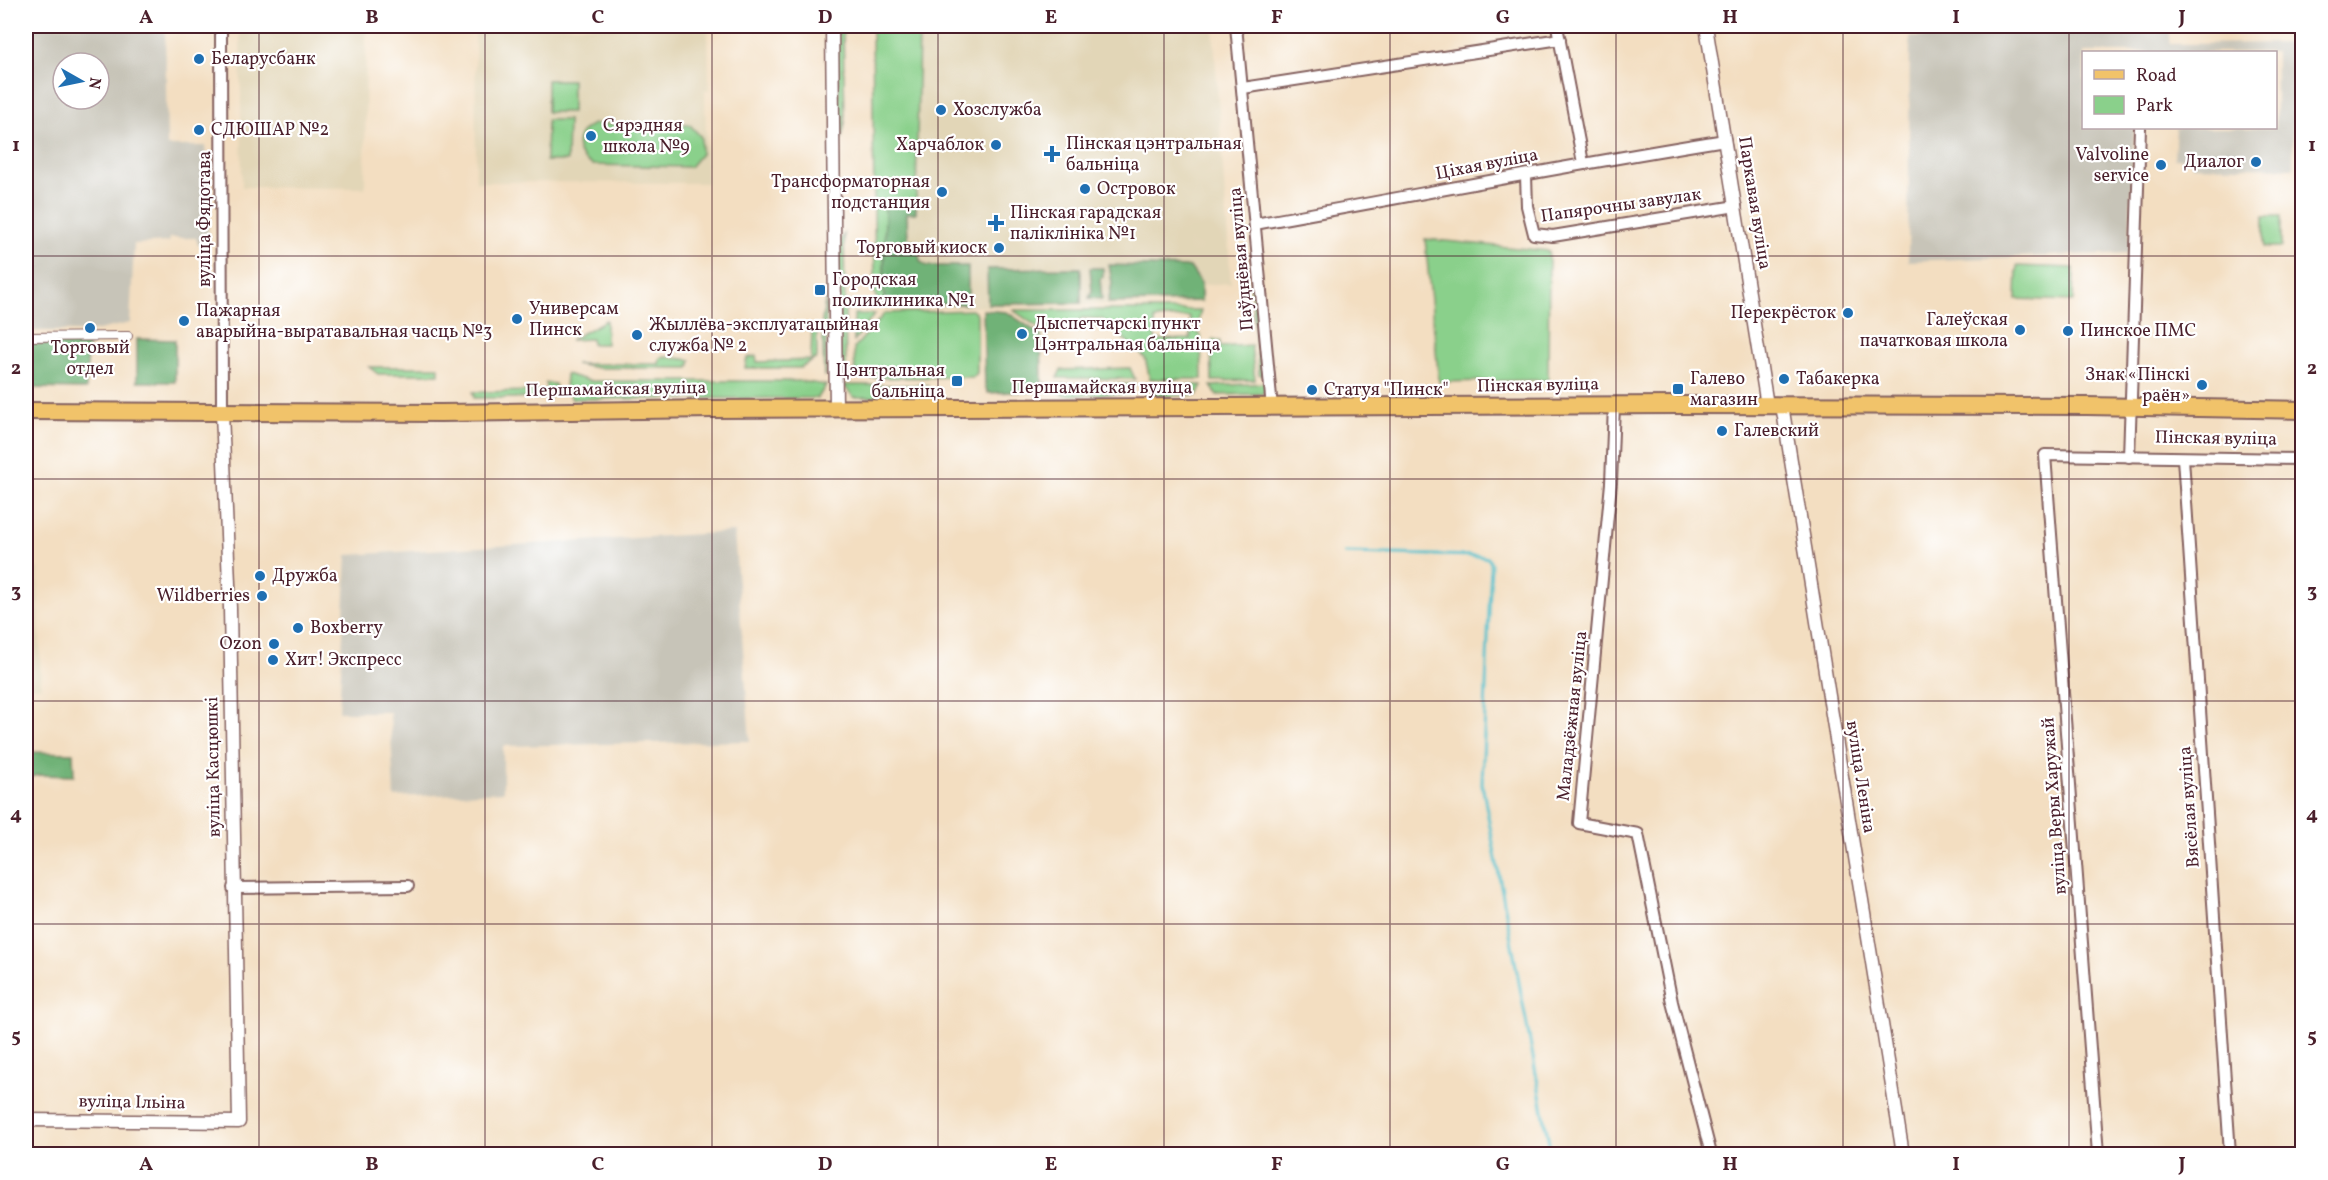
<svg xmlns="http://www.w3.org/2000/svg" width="2328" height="1180" viewBox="0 0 2328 1180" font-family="Vollkorn,serif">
<rect width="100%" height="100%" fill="#fff"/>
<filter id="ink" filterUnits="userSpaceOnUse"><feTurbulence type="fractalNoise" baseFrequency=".0167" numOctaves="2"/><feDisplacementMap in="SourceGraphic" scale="12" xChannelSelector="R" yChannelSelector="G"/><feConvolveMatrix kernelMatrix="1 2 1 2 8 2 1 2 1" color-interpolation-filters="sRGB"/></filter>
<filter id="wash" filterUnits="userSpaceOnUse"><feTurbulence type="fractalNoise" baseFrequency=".008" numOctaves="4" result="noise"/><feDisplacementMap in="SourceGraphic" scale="24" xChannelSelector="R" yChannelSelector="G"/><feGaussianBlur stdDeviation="1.35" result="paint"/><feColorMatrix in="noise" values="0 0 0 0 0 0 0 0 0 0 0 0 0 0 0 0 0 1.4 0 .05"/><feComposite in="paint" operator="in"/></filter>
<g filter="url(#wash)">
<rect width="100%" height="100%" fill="#f3dec1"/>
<!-- built -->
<g fill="#e2d6b7">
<path d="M 240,26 L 366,28 L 365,188 L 242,187 Z"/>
<path d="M 475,26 L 708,26 L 709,90 L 705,91 L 707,183 L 476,182 Z"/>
<path d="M 881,26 L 1213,26 L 1231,283 L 1203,285 L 1203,303 L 888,308 L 881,304 Z"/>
<path d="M 38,568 L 41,687 L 26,687 L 26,569 Z"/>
</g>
<!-- industrial -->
<g fill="#c7c4b8" fill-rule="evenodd">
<path d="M 26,26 L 165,26 L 167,146 L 205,146 L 209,197 L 208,242 L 205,246 L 198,245 L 196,238 L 170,238 L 169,242 L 134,244 L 130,323 L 94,331 L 26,331 ZM 63,63 L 99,63 L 99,99 L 63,99 Z"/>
<path d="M 1945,26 L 2170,26 L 2170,44 L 2293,43 L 2293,168 L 2192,166 L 2191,159 L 2174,159 L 2176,128 L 2276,128 L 2276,52 L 2084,52 L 2084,128 L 2134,128 L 2129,253 L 1908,261 L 1910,37 L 1945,37 Z"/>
<path d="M 734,532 L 750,741 L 503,746 L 503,792 L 394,797 L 390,712 L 339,712 L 347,555 Z"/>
</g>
<!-- green -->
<g fill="#8ad08b" stroke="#6a785b" stroke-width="1.5">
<path d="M 838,26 L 843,26 L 845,123 L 842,138 L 839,132 Z"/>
<path d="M 872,26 L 919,26 L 916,202 L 885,202 L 884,298 L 888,304 L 877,300 L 875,294 Z"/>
<rect x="547" y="80" width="25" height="32"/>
<path d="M 547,120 L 568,120 L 567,161 L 546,161 Z"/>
<path d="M 594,124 L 690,125 L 701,137 L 701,154 L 690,167 L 593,165 C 572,155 572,132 594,124 Z"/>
<rect x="2264" y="216" width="17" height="31"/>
<path d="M 844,234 L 846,375 L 841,376 L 838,243 Z"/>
<path d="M 1425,239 L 1549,251 L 1548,380 L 1439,382 Z"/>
<path d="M 2017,266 L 2074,268 L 2073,301 L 2016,299 Z"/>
<path d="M 1254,279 L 1257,283 L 1267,378 L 1259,374 L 1250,280 Z"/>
<path d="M 826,294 L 826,375 L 824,376 L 822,321 Z"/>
<path d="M 972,310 L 977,314 L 977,373 L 973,377 L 864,378 L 855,374 L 854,348 L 885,313 Z"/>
<path d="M 1013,310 L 1201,310 L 1198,323 L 1190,323 L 1190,317 L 1155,319 L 1155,340 L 1190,339 L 1191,331 L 1197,331 L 1201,336 L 1202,379 L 1150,379 L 1145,358 L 1102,319 L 1082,318 L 1068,329 L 1046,333 Z"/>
<path d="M 854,314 L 875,314 L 854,341 Z"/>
<path d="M 606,320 L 606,344 L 592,344 L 591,339 L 570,340 Z"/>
<path d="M 812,326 L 817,327 L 817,358 L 800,368 L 745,368 L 747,358 L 756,356 L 757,362 L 811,360 Z"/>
<path d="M 1213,339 L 1220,341 L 1220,347 L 1251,345 L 1255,380 L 1212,381 L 1211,344 Z"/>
<path d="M 667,357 L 691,360 L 689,368 L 598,368 L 575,364 L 659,364 L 660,358 Z"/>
<path d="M 369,367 L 439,367 L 439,374 L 378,374 Z"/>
<path d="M 1130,368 L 1135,379 L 1057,378 L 1061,370 Z"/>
<path d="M 566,374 L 590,381 L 800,381 L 826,385 L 818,398 L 572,399 L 565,389 Z"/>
<path d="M 546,383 L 555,384 L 556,388 L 550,398 L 474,398 L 473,392 L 546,391 Z"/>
<path d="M 1267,383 L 1263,394 L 1217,395 L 1211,386 Z"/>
<path d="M 1057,384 L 1135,384 L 1127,394 L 1063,395 L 1058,390 Z"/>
<path d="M 1145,384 L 1202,385 L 1197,395 L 1154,396 Z"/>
<path d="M 843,385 L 928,385 L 927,393 L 908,398 L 854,397 Z"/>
</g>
<!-- forest -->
<g fill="#6fb277" stroke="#5c6851" stroke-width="1.5">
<path d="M 885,202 L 916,202 L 916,213 L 907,213 L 908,240 L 917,240 L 920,261 L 927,266 L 968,266 L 968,304 L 888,304 L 884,298 Z"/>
<path d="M 1109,265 L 1190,267 L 1201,283 L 1201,301 L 1108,303 L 1112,283 Z"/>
<path d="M 1081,268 L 1081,303 L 988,304 L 987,269 Z"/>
<path d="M 1090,268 L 1103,268 L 1103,277 L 1100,279 L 1102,299 L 1089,298 L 1092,291 Z"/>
<path d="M 983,310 L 1007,312 L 1041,335 L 1042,383 L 1048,384 L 1045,391 L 988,393 L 985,386 Z"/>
<path d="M 137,339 L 175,340 L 175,382 L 137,382 Z"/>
<path d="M 26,344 L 88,344 L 86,389 L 26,388 Z"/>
<path d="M 26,752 L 73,753 L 74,776 L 39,775 L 26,778 Z"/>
</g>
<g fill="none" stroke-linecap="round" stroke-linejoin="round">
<!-- stream -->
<path stroke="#52bfcb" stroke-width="3" d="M 1345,553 L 1479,556 L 1488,558 L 1491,563 L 1482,784 L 1551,1154"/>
</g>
</g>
<g filter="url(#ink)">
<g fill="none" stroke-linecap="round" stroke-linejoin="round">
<!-- pedestrian casing -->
<g stroke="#856260" stroke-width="10">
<path id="pedestrian" d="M 26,337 L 128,336"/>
</g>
<!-- minor casing -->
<g stroke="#856260" stroke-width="14">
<g id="minor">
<path d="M 221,26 L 222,412"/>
<path d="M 1236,26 L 1272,408"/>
<path d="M 1557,26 L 1583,163"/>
<path d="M 1243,88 L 1560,39"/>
<path d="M 1526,176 L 1527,206 L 1534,234 L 1553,236 L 1736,206"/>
<path d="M 1255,224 C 1412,196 1568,165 1725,140"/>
<path d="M 1614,405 L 1611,483 L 1579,823 L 1638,834 L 1672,1002 L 1711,1154"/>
<path d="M 2129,457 L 2140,128"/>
<path d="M 2183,458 L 2230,1154"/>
<path d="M 233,888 L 408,886"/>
<path d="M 2098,1154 L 2045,455 L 2302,459"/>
</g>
</g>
<!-- tertiary casing -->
<g stroke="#856260" stroke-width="15">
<g id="tertiary">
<path d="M 832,26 L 836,408"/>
<path d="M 1706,26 L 1767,405"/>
<path d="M 1782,405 L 1903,1154"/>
<path d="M 26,1120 L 239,1122 L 230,608 L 222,412"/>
</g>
</g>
<!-- primary casing -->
<g stroke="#856260" stroke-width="20">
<path id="primary" d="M 26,411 L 441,413 L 712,409 L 1678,405 L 2087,406 L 2302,410"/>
</g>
<!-- pedestrian -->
<use href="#pedestrian" stroke="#fff" stroke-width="8"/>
<!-- minor -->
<use href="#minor" stroke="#fff" stroke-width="10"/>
<!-- tertiary -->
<use href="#tertiary" stroke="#fff" stroke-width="12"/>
<!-- primary -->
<use href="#primary" stroke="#f1c36a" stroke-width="16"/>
</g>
</g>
<!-- grid -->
<path fill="none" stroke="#4a1f2b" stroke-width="1.5" stroke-opacity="0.55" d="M 259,26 L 259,1154M 485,26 L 485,1154M 712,26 L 712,1154M 938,26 L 938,1154M 1164,26 L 1164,1154M 1390,26 L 1390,1154M 1616,26 L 1616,1154M 1843,26 L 1843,1154M 2069,26 L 2069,1154M 26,256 L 2302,256M 26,479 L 2302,479M 26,701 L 2302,701M 26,924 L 2302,924"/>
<!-- markers -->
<g fill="#1f6fb2" stroke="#fff" stroke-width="2">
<circle cx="199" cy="59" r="6"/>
<circle cx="941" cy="110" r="6"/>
<circle cx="199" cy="130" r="6"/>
<circle cx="591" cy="136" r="6"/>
<circle cx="996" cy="145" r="6"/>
<path d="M1049 145h6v6h6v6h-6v6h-6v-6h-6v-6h6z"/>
<circle cx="2256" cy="162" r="6"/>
<circle cx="2161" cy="165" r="6"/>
<circle cx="1085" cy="189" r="6"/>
<circle cx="942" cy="192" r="6"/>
<path d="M993 214h6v6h6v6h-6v6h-6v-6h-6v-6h6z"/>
<circle cx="999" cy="248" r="6"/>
<rect x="814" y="284" width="12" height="12" rx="3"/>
<circle cx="1848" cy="313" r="6"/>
<circle cx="517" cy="319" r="6"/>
<circle cx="184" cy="321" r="6"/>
<circle cx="90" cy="328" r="6"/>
<circle cx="2020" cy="330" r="6"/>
<circle cx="2068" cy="331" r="6"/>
<circle cx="1022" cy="334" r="6"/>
<circle cx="637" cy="335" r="6"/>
<circle cx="1784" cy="379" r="6"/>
<rect x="951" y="375" width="12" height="12" rx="3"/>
<circle cx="2202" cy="385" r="6"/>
<rect x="1672" y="383" width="12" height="12" rx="3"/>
<circle cx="1312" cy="390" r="6"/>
<circle cx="1722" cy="431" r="6"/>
<circle cx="260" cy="576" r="6"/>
<circle cx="262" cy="596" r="6"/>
<circle cx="298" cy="628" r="6"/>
<circle cx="274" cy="644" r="6"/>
<circle cx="273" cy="660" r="6"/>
</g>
<g text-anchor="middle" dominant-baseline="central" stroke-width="4.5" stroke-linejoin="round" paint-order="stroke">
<!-- poi labels -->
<g font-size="18" fill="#4a1f2b" stroke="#fff" text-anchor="start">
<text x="211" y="59">Беларусбанк</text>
<text x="953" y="110">Хозслужба</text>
<text x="603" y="126">Сярэдняя<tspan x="603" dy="21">школа №9</tspan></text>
<text x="211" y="130">СДЮШАР №2</text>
<text x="1066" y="144">Пінская цэнтральная<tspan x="1066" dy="21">бальніца</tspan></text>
<text x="984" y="145" text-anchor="end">Харчаблок</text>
<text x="2149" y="155" text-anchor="end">Valvoline<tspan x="2149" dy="21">service</tspan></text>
<text x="2244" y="162" text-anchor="end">Диалог</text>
<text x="930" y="182" text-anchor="end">Трансформаторная<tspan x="930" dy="21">подстанция</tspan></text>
<text x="1097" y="189">Островок</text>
<text x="1010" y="213">Пінская гарадская<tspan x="1010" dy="21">паліклініка №1</tspan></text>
<text x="987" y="248" text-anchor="end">Торговый киоск</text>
<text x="832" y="280">Городская<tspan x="832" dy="21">поликлиника №1</tspan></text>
<text x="529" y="309">Универсам<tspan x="529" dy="21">Пинск</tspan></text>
<text x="196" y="311">Пажарная<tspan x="196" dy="21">аварыйна-выратавальная часць №3</tspan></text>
<text x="1836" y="313" text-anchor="end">Перекрёсток</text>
<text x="2008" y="320" text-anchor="end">Галеўская<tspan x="2008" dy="21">пачатковая школа</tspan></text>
<text x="1034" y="324">Дыспетчарскі пункт<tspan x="1034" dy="21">Цэнтральная бальніца</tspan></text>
<text x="649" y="325">Жыллёва-эксплуатацыйная<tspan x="649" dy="21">служба № 2</tspan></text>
<text x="2080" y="331">Пинское ПМС</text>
<text x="90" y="348" text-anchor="middle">Торговый<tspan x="90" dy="21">отдел</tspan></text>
<text x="945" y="371" text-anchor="end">Цэнтральная<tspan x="945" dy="21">бальніца</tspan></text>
<text x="2190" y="375" text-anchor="end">Знак «Пінскі<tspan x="2190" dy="21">раён»</tspan></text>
<text x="1690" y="379">Галево<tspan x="1690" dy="21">магазин</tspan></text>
<text x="1796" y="379">Табакерка</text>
<text x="1324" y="390">Статуя "Пинск"</text>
<text x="1734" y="431">Галевский</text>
<text x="272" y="576">Дружба</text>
<text x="250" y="596" text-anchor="end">Wildberries</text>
<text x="310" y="628">Boxberry</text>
<text x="262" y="644" text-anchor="end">Ozon</text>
<text x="285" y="660">Хит! Экспресс</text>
</g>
<!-- street labels -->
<g font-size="18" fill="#4a1f2b" stroke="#fff">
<text transform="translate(1487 165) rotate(-11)">Ціхая вуліца</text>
<text transform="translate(1754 203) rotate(81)">Паркавая вуліца</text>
<text transform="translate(1621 206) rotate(-8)">Папярочны завулак</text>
<text transform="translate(205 219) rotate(-90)">вуліца Фядотава</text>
<text transform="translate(1242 259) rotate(-95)">Паўднёвая вуліца</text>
<text transform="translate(1538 386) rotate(-1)">Пінская вуліца</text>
<text x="1102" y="388">Першамайская вуліца</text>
<text transform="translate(616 390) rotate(-1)">Першамайская вуліца</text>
<text transform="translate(2216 439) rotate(1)">Пінская вуліца</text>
<text transform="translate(1573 716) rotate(-84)">Маладзёжная вуліца</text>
<text transform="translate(214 767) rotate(-91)">вуліца Касцюшкі</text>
<text transform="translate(1860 777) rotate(81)">вуліца Леніна</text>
<text transform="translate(2055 806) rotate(-94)">вуліца Веры Харужай</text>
<text transform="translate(2190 807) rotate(-94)">Вясёлая вуліца</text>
<text transform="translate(132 1103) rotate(1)">вуліца Ільіна</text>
</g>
</g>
<!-- margin -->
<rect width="2328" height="1180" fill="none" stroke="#fff" stroke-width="66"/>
<!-- legend -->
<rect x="2082" y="51" width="195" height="78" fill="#ffffff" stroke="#b7a5aa" stroke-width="1.5"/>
<rect x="2094" y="70" width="30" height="9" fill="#f1c36a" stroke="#b7a5aa" stroke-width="1.5"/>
<text x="2136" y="81" font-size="18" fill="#4a1f2b">Road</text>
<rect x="2094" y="96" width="30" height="18" fill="#8ad08b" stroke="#b7a5aa" stroke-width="1.5"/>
<text x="2136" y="111" font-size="18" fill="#4a1f2b">Park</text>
<!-- north arrow -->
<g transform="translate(81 81) rotate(99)"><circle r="28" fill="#ffffff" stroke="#b7a5aa" stroke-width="1.5"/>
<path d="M0-4.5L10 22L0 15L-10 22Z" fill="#1f6fb2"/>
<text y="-9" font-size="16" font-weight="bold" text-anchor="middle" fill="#4a1f2b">N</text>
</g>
<rect x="33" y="33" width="2262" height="1114" fill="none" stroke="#4a1f2b" stroke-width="2"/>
<g font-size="20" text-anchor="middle" font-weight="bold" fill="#4a1f2b">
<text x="146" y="23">A</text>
<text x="372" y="23">B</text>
<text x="598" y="23">C</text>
<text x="825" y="23">D</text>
<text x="1051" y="23">E</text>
<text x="1277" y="23">F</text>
<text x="1503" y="23">G</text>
<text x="1730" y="23">H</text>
<text x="1956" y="23">I</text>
<text x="2182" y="23">J</text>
<text x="16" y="151">1</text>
<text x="2312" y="151">1</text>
<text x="16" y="374">2</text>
<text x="2312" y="374">2</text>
<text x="16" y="597">3</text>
<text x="2312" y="597">3</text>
<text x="16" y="820">4</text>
<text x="2312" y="820">4</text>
<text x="16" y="1042">5</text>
<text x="2312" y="1042">5</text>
<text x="146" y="1170">A</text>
<text x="372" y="1170">B</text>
<text x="598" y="1170">C</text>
<text x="825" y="1170">D</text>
<text x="1051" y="1170">E</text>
<text x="1277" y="1170">F</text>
<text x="1503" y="1170">G</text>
<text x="1730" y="1170">H</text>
<text x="1956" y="1170">I</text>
<text x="2182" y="1170">J</text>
</g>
</svg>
